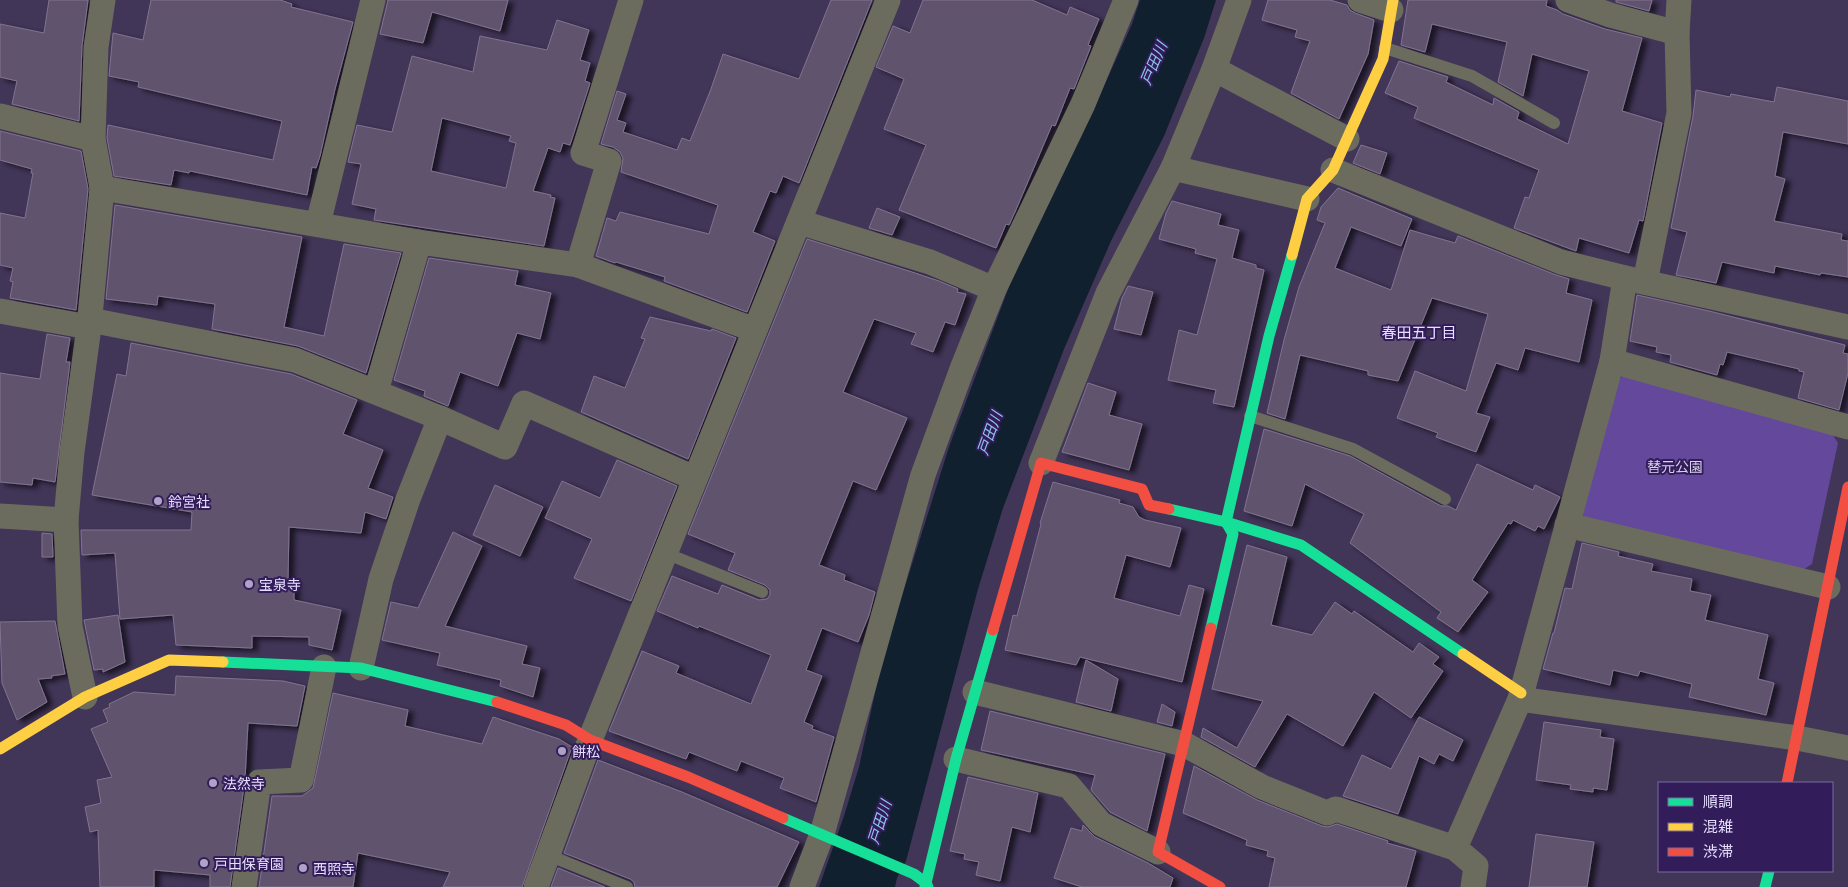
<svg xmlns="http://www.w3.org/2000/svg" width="1848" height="887" viewBox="0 0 1848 887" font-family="Commissioner,'Noto Sans JP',sans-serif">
<defs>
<filter id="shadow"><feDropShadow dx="5.5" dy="3" stdDeviation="2.5" flood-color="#0009"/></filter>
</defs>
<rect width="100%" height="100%" fill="#413558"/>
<!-- green -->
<path fill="#64489c" d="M 1624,375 L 1831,432 L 1838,443 L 1812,564 L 1801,571 L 1590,523 L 1581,513 L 1614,383 Z"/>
<!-- water -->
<path fill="#10202e" d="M 1140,0 L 1216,0 L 1204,38 L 1164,136 L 1111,241 L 1064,349 L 1003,508 L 978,589 L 906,861 L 897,878 L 895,887 L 819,887 L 844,816 L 859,767 L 883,656 L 949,447 L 1013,276 L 1095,106 L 1132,24 Z"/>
<!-- building -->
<g fill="#60526e" stroke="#827390" fill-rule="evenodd" filter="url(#shadow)">
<path d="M 49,0 L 88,0 L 82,46 L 79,121 L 12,104 L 17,81 L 0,77 L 0,24 L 44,33 Z"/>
<path d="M 151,0 L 280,0 L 292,4 L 291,7 L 353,22 L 335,89 L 320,156 L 316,168 L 312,167 L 307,195 L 190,171 L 189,173 L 174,170 L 171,185 L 114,176 L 107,138 L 108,125 L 273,160 L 282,121 L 138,87 L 139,82 L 109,76 L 113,33 L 143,40 Z"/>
<path d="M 388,0 L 508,0 L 500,31 L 432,12 L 423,43 L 380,34 Z"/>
<path d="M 831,0 L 872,0 L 799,183 L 783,176 L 776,193 L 770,191 L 753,232 L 775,241 L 747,312 L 664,281 L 665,277 L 616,262 L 615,263 L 596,256 L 607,218 L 616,221 L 620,212 L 709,234 L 718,205 L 621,172 L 623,158 L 620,152 L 613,147 L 601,144 L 617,91 L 626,94 L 617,120 L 626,123 L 623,132 L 677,150 L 682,138 L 690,141 L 711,89 L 723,54 L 799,79 Z"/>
<path d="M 923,0 L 1032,0 L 1067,15 L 1070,7 L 1099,19 L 1088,45 L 1091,46 L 1074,89 L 1070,88 L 1055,126 L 1052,125 L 1015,212 L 1009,225 L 1006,224 L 996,248 L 899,210 L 926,145 L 884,129 L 904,79 L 876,67 L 893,26 L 910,33 Z"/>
<path d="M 1268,0 L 1330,0 L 1347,5 L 1350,10 L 1355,13 L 1374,20 L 1368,54 L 1339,119 L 1291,93 L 1310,41 L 1295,37 L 1297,30 L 1262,20 Z"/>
<path d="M 1408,0 L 1547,0 L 1546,6 L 1557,10 L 1563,14 L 1605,29 L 1642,38 L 1622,111 L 1662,123 L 1643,221 L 1639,220 L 1629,253 L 1579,238 L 1576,251 L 1514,228 L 1525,197 L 1529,198 L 1539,170 L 1414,118 L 1418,107 L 1385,93 L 1399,61 L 1448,77 L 1446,82 L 1493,105 L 1494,98 L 1519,112 L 1517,119 L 1568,144 L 1589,71 L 1532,54 L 1523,96 L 1498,82 L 1507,42 L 1432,24 L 1425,52 L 1401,45 Z"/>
<path d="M 1616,0 L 1652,0 L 1649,11 L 1616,2 Z"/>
<path d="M 557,20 L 589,30 L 580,60 L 590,63 L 585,81 L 590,83 L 570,145 L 563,143 L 560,152 L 548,148 L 533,191 L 551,195 L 550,197 L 555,198 L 544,246 L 374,220 L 376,209 L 352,204 L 361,164 L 348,162 L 357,125 L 392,132 L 412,56 L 473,72 L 480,36 L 547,50 ZM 442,118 L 511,136 L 509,141 L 516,143 L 506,188 L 431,171 Z"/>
<path d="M 1777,87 L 1848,101 L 1848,144 L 1783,132 L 1775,176 L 1785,179 L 1774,221 L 1842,234 L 1841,240 L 1848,241 L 1848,277 L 1821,273 L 1820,275 L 1775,266 L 1774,273 L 1722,262 L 1716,283 L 1676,275 L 1687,232 L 1671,228 L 1693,116 L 1696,90 L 1730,97 L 1731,94 L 1774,102 Z"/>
<path d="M 0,131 L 81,151 L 88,189 L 76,310 L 10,298 L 13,282 L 10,281 L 13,268 L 0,265 L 0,213 L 25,218 L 33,173 L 31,173 L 32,169 L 0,160 Z"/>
<path d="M 1361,145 L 1387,153 L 1380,174 L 1353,163 Z"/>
<path d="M 1338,188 L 1412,219 L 1401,246 L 1351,227 L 1335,268 L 1391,290 L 1410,230 L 1455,243 L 1458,236 L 1556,275 L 1569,279 L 1566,293 L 1592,300 L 1579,362 L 1525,348 L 1518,370 L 1496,363 L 1476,413 L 1490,417 L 1476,452 L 1436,437 L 1438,433 L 1397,418 L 1415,371 L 1466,391 L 1488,314 L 1432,298 L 1398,381 L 1368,375 L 1368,371 L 1300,355 L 1285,419 L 1267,413 L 1284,340 L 1299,287 L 1325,223 L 1317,220 L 1321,207 Z"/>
<path d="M 1172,201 L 1221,214 L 1218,225 L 1239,230 L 1232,258 L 1256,265 L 1256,268 L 1264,270 L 1234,407 L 1213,403 L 1216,390 L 1168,380 L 1179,330 L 1197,335 L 1217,259 L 1195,253 L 1196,249 L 1159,239 L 1166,213 Z"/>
<path d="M 115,205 L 302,237 L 284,327 L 324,336 L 344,244 L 401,253 L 366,373 L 298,346 L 212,329 L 215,304 L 158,296 L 157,305 L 106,299 Z"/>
<path d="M 877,208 L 900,217 L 892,235 L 869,228 Z"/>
<path d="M 807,239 L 912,272 L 939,281 L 958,289 L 957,292 L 966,294 L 955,325 L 945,322 L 933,352 L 911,344 L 916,333 L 874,319 L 843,392 L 907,418 L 876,490 L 853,481 L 819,565 L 845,575 L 844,580 L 875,592 L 869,615 L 858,642 L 822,628 L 806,670 L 822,676 L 804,722 L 813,726 L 812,729 L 834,737 L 816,802 L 780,788 L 784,778 L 741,761 L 737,771 L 689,752 L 686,759 L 609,731 L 642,651 L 679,666 L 676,673 L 751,704 L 771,655 L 699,626 L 698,628 L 657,611 L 672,576 L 718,594 L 722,585 L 759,600 L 767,599 L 770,595 L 770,590 L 765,585 L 728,570 L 735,553 L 688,534 Z"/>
<path d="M 429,258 L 518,271 L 515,285 L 551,293 L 540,339 L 517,333 L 498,386 L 460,372 L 448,406 L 424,396 L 425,391 L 394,380 Z"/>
<path d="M 1128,286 L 1153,292 L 1141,335 L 1114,329 L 1122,298 Z"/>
<path d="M 1637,295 L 1709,311 L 1845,345 L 1843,353 L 1848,354 L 1848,373 L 1839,410 L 1798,398 L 1804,372 L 1799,371 L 1799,369 L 1727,352 L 1723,365 L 1720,364 L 1717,375 L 1670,362 L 1671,355 L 1656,352 L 1657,347 L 1630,341 Z"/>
<path d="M 650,317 L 711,331 L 712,329 L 736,338 L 688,459 L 581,412 L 594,376 L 625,388 L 645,339 L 641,338 Z"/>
<path d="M 47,334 L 70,338 L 66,362 L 70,362 L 55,482 L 33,478 L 32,485 L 0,482 L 0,373 L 40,379 Z"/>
<path d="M 131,343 L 291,374 L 357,400 L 343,434 L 383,450 L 368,488 L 393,497 L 386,519 L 365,512 L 361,533 L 289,527 L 288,579 L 294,580 L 294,600 L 341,610 L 332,650 L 309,645 L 309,637 L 252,636 L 252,648 L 176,645 L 173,615 L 120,619 L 115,553 L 82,555 L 81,530 L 191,530 L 192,512 L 92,495 L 117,374 L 126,376 Z"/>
<path d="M 1088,383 L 1116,392 L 1109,415 L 1142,424 L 1129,470 L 1062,452 Z"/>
<path d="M 1264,429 L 1350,456 L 1441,506 L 1448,506 L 1456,510 L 1477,464 L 1533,490 L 1535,485 L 1560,497 L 1544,529 L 1538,526 L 1535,531 L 1513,520 L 1511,524 L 1508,523 L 1472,580 L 1488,592 L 1458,632 L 1437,618 L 1441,612 L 1350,543 L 1364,514 L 1305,484 L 1292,526 L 1244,511 Z"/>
<path d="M 617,460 L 677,486 L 631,601 L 574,578 L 592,539 L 545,518 L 562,481 L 600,498 Z"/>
<path d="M 1053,482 L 1120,500 L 1119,503 L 1133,507 L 1139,517 L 1145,520 L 1181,528 L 1170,567 L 1126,555 L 1114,598 L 1180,616 L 1189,585 L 1204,589 L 1182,682 L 1080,657 L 1076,665 L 1005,650 L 1013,615 L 1017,616 L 1041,524 L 1040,523 Z"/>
<path d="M 495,485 L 543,507 L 520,556 L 473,535 Z"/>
<path d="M 453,532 L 482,546 L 445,626 L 527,646 L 522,664 L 540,668 L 533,697 L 500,686 L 501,680 L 437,665 L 440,653 L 382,640 L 391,602 L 418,608 Z"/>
<path d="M 42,533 L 52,534 L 53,557 L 42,557 Z"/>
<path d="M 1582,543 L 1619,552 L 1618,556 L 1653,564 L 1651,571 L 1692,579 L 1690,591 L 1711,595 L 1705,620 L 1768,635 L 1758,679 L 1774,683 L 1766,715 L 1689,697 L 1692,684 L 1640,671 L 1638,676 L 1613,670 L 1610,685 L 1543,669 L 1553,633 L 1554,633 L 1565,588 L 1572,589 Z"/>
<path d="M 1247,545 L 1287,557 L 1271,625 L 1312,635 L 1335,602 L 1352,614 L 1354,611 L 1413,652 L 1419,643 L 1439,657 L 1433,664 L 1443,671 L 1411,718 L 1374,692 L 1343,746 L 1287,714 L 1255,767 L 1201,737 L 1203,728 L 1237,748 L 1263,701 L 1212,689 Z"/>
<path d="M 118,615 L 125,662 L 103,672 L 103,669 L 94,670 L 84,620 Z"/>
<path d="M 55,621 L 65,674 L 51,676 L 52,678 L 38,679 L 47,702 L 17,720 L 2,683 L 0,622 Z"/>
<path d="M 1086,660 L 1118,679 L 1111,711 L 1076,702 Z"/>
<path d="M 176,676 L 283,681 L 305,686 L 297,726 L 248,723 L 245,779 L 230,887 L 210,887 L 210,875 L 154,870 L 154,887 L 100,887 L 98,830 L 90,832 L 85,807 L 101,803 L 97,780 L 112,777 L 91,729 L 108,722 L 103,710 L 110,707 L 109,704 L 134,692 L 175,695 Z"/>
<path d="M 333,693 L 408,710 L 405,726 L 482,744 L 493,717 L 559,739 L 572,747 L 522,887 L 443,887 L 450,872 L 358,853 L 353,887 L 259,887 L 272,796 L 302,796 L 313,788 Z"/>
<path d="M 1162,704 L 1175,712 L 1172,726 L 1157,722 Z"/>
<path d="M 990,711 L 1165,754 L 1147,831 L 1110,812 L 1091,790 L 1095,775 L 981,750 Z"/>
<path d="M 1419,717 L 1463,740 L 1453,761 L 1439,754 L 1434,764 L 1419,756 L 1398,814 L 1343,796 L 1362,755 L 1391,769 Z"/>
<path d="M 1544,722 L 1601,730 L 1600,737 L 1614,739 L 1607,790 L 1593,788 L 1593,792 L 1570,789 L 1571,785 L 1536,780 Z"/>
<path d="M 598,760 L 682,792 L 799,842 L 777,887 L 635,887 L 634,882 L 630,879 L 564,853 Z"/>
<path d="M 1194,766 L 1257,800 L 1322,826 L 1328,827 L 1337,824 L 1388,841 L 1387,843 L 1416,851 L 1406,887 L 1269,887 L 1275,858 L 1267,856 L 1268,851 L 1246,845 L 1247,840 L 1183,813 Z"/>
<path d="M 968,777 L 1038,793 L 1030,832 L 1012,827 L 1000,881 L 976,875 L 979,862 L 964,859 L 965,854 L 950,851 Z"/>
<path d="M 1083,825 L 1095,837 L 1148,863 L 1173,878 L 1170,887 L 1082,887 L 1054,878 L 1071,828 L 1082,831 Z"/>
<path d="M 1536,834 L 1594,842 L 1587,887 L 1529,887 Z"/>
<path d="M 558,868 L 605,887 L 551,887 Z"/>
</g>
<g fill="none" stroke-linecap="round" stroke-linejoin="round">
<!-- lane -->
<g stroke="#6b6c5e" stroke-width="12">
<path d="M 1385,48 L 1472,76 L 1554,123"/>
<path d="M 1250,416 L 1353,449 L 1445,499"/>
<path d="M 665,553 L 762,592"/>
<path d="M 548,855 L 627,887"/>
</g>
<!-- street -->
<g stroke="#6b6c5e" stroke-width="25">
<path d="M 1360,0 L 1391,10"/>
<path d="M 1568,0 L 1610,15 L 1677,33"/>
<path d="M 1214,69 L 1347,139"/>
<path d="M 0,116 L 93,139"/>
<path d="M 1173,168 L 1307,199"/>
<path d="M 1333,170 L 1561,262 L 1625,278 L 1848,327"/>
<path d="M 102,188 L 419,242 L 578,265 L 755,330"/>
<path d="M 799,222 L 930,262 L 994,289"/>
<path d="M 318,224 L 373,0"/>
<path d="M 578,265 L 609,161 L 583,153 L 631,0"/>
<path d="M 1645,282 L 1679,113 L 1677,33 L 1679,0"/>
<path d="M 0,311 L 89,327"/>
<path d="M 90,320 L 295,360 L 440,418 L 505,447 L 524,403 L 694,478"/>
<path d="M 1612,361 L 1848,427"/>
<path d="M 376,391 L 419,242"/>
<path d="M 1041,463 L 1108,293 L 1173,168 L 1214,69 L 1239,0"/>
<path d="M 0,516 L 66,520"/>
<path d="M 1567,525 L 1828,587"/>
<path d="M 361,668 L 381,579 L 408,499 L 440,418"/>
<path d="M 975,692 L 1184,744 L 1262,787 L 1327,813 L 1336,809 L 1455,848"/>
<path d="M 85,697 L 70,626 L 66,520 L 72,452 L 89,327 L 102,188 L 93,139 L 96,47 L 103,0"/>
<path d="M 1520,699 L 1797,738 L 1848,748"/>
<path d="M 956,759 L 1069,786 L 1101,824 L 1158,852"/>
<path d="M 244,887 L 259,782 L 301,780 L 324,667"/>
<path d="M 536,887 L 590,740 L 888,0"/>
<path d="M 802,887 L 822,834 L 923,475 L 962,369 L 994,289 L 1083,104 L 1126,0"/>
<path d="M 1473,887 L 1476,866 L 1455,848 L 1520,699 L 1612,361 L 1625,278"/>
</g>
<!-- fast -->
<g stroke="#16e098" stroke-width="11">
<path d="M 1169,509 L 1226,522 L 1301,545 L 1463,654"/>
<path d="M 1211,628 L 1233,534 L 1226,522 L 1269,336 L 1292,255"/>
<path d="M 223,662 L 361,668 L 497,702"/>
<path d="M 783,818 L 914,874 L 926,883 L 928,887"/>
<path d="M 925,887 L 956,759 L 993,630"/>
<path d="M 1765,887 L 1769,871"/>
</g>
<!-- slow -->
<g stroke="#ffcf43" stroke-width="11">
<path d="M 1292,255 L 1307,199 L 1333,170 L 1383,59 L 1393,0"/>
<path d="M 1463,654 L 1521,693"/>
<path d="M 0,749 L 85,697 L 169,660 L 223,662"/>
</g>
<!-- jam -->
<g stroke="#f24e42" stroke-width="11">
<path d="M 1211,628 L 1158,852 L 1220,887"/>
<path d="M 993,630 L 1041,463 L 1142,489 L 1149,505 L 1169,509"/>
<path d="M 497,702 L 566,725 L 590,740 L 688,777 L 783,818"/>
<path d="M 1787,783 L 1848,487"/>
</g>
</g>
<!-- markers -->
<g fill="#ada4c5" stroke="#331c5a" stroke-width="2">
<circle cx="158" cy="501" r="5"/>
<circle cx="249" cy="584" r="5"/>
<circle cx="562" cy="751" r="5"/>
<circle cx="213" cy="783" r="5"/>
<circle cx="204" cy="863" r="5"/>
<circle cx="303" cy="868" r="5"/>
</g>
<g text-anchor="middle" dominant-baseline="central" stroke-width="4" stroke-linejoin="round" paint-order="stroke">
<!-- park labels -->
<g font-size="14" fill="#d8d1ee" stroke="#331c5a">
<text x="1675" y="466">替元公園</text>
</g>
<!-- poi labels -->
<g font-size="14" fill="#e7dfff" stroke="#331c5a" text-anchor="start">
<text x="168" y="501">鈴宮社</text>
<text x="259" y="584">宝泉寺</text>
<text x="572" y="751">餅松</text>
<text x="223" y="783">法然寺</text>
<text x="214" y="863">戸田保育園</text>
<text x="313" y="868">西照寺</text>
</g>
<!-- water labels -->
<g font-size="15" font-style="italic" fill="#8cc7eb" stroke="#331c5a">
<text transform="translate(1153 63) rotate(-67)">戸田川</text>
<text transform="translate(989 433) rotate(-70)">戸田川</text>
<text transform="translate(879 822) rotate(-72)">戸田川</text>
</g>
<!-- neighbourhood labels -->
<g font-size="15" fill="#e7dfff" stroke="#331c5a">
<text x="1419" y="332">春田五丁目</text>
</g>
</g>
<!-- legend -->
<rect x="1658" y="782" width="175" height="90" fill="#331c5a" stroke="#7b6a9c"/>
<rect x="1668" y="798" width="25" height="8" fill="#16e098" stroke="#7b6a9c"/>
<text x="1703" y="807" font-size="15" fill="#e7dfff">順調</text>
<rect x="1668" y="823" width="25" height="8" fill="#ffcf43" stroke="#7b6a9c"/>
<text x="1703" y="832" font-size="15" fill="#e7dfff">混雑</text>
<rect x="1668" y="848" width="25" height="8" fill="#f24e42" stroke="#7b6a9c"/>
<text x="1703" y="857" font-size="15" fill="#e7dfff">渋滞</text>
</svg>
